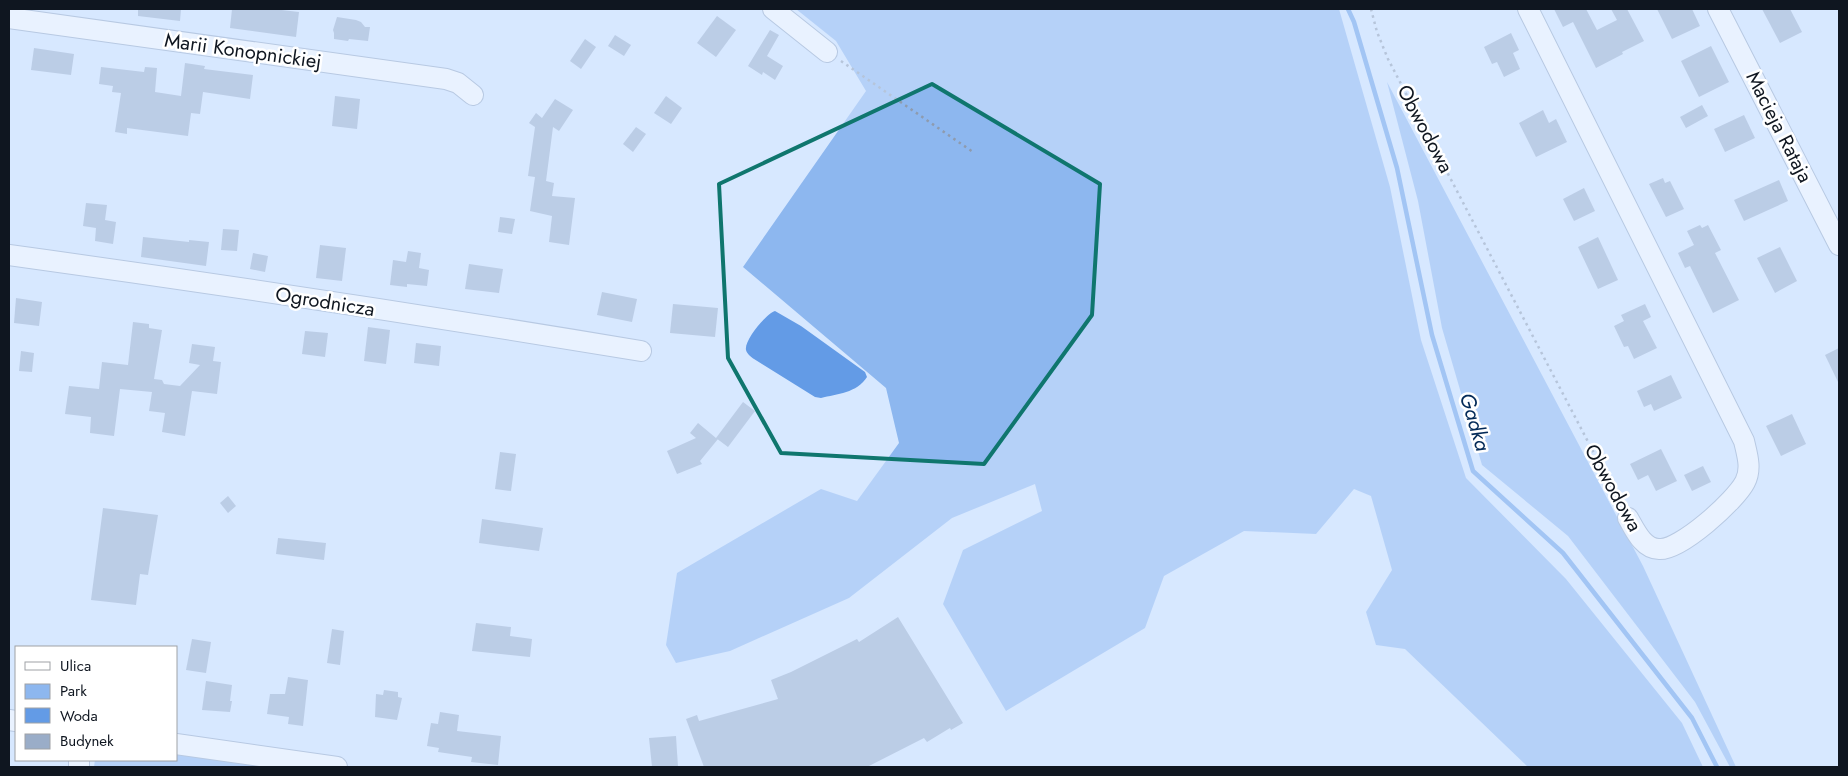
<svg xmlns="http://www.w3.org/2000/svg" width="1848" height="776" viewBox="0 0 1848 776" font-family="Jost,sans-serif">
<rect width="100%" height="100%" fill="#d7e8ff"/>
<!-- green -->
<g fill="#8db7ef">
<path d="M 796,9 L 1339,9 L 1390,187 L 1421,340 L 1466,478 L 1566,579 L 1682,723 L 1703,767 L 1528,767 L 1405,649 L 1376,645 L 1366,612 L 1392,570 L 1371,496 L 1354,489 L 1316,534 L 1244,531 L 1164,576 L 1145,628 L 1006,711 L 943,604 L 963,550 L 1042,511 L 1035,484 L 952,518 L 849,598 L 730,651 L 676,663 L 666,645 L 677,573 L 821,489 L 857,501 L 899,443 L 886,388 L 743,267 L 866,91 L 836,41 Z"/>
<path d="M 1387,82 L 1643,566 L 1736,767 L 1730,767 L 1695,702 L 1568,536 L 1482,465 L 1442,328 L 1418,201 Z"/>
<path d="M 176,753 L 255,763 L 254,767 L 94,767 L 95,760 L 176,760 Z"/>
</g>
<!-- water -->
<path fill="#639be6" d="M 775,311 L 801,326 L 865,372 L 867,377 C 857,393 837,394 821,398 L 815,397 L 754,359 C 751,357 747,354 746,350 C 744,340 766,314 775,311 Z"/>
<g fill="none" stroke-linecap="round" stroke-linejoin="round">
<!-- stream -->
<path stroke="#639be6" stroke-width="4.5" d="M 1348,9 L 1354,22 L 1397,168 L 1432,335 L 1473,471 L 1563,553 L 1692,718 L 1717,767"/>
</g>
<!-- building -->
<g fill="#9aadc8">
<path d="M 138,9 L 181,9 L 180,21 L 138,16 Z"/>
<path d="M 232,9 L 273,9 L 299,12 L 296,37 L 230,28 Z"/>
<path d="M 1554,9 L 1586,9 L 1597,30 L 1617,20 L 1611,9 L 1627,9 L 1644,41 L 1622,52 L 1623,54 L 1596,68 L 1573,22 L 1563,27 Z"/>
<path d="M 1657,9 L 1692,9 L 1700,26 L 1672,39 Z"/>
<path d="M 1762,9 L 1790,9 L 1802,32 L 1780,43 Z"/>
<path d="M 717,16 L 736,30 L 716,57 L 697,43 Z"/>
<path d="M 337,17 L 356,20 L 361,22 L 365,27 L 370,27 L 368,41 L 349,39 L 348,41 L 334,39 L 334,33 L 333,30 Z"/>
<path d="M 770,30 L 779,35 L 767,56 L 783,66 L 775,80 L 763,72 L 762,75 L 748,66 Z"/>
<path d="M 1511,33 L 1519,50 L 1513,53 L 1520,69 L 1504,77 L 1497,62 L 1492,64 L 1484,47 Z"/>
<path d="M 615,35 L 631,45 L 624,56 L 608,46 Z"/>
<path d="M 585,39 L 596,47 L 581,69 L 570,61 Z"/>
<path d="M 1711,46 L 1729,82 L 1699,97 L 1681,61 Z"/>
<path d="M 34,48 L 74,54 L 71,75 L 31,70 Z"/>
<path d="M 185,63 L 205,66 L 204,69 L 253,75 L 250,99 L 203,92 L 200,114 L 191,113 L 188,136 L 127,128 L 127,134 L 115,132 L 121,93 L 112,92 L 113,86 L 99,84 L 101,67 L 144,72 L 145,67 L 157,68 L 155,92 L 181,96 Z"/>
<path d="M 335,96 L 360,99 L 357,129 L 332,126 Z"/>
<path d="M 666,96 L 682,108 L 671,124 L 654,113 Z"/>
<path d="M 555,99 L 573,110 L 559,131 L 553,127 L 546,181 L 554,183 L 552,196 L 575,198 L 569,245 L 549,242 L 552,216 L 530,211 L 535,177 L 528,176 L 535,127 L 529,123 L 536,113 L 542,118 Z"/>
<path d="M 1702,105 L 1708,116 L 1686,128 L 1680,117 Z"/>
<path d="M 1543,110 L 1549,123 L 1556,119 L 1567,142 L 1536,157 L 1519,123 Z"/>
<path d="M 1744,115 L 1755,138 L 1725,152 L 1714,129 Z"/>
<path d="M 636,127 L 646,134 L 633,152 L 623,144 Z"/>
<path d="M 1663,178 L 1665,183 L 1670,181 L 1684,209 L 1666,217 L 1649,184 Z"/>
<path d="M 1779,180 L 1788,201 L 1744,221 L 1734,200 Z"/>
<path d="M 1584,188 L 1595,211 L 1574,221 L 1563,199 Z"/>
<path d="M 86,203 L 107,205 L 105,220 L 116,222 L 113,244 L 95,241 L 96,228 L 83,226 Z"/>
<path d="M 500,217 L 515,219 L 512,234 L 498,232 Z"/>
<path d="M 1700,225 L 1702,228 L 1708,225 L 1721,250 L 1715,253 L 1739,300 L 1713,313 L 1690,266 L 1685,268 L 1678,253 L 1694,245 L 1687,231 Z"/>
<path d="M 223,229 L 239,230 L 237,251 L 221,250 Z"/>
<path d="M 143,237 L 189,242 L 189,240 L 209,242 L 206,266 L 141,257 Z"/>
<path d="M 1598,237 L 1618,280 L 1598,289 L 1578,247 Z"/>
<path d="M 320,245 L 346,248 L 342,281 L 316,278 Z"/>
<path d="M 1780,247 L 1797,281 L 1775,293 L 1757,258 Z"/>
<path d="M 408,251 L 421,253 L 419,268 L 429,270 L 427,286 L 407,284 L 407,287 L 390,285 L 393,260 L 406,262 Z"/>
<path d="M 253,253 L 268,256 L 265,272 L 250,269 Z"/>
<path d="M 469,264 L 503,269 L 499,293 L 465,289 Z"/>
<path d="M 602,292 L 637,299 L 632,322 L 597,315 Z"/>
<path d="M 16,298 L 42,302 L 39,326 L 14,323 Z"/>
<path d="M 673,304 L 718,308 L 715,337 L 670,333 Z"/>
<path d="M 1645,304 L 1651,317 L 1643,321 L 1657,348 L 1634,359 L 1628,346 L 1624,347 L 1614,326 L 1624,321 L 1621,315 Z"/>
<path d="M 133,322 L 149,324 L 149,328 L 162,330 L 154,379 L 162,380 L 164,384 L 180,386 L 200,365 L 189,363 L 192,344 L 215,347 L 213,361 L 221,362 L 217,394 L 192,391 L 185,436 L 162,432 L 165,413 L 149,411 L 152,392 L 120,389 L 114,436 L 90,433 L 91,417 L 65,414 L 69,386 L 99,389 L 102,362 L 128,365 Z"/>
<path d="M 368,327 L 390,330 L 386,364 L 364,361 Z"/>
<path d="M 305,331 L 328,333 L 325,357 L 302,354 Z"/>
<path d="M 416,343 L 441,346 L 439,366 L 414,363 Z"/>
<path d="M 1839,348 L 1839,384 L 1825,355 Z"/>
<path d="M 21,351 L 34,353 L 32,372 L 19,371 Z"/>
<path d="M 1671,375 L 1682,398 L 1654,411 L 1651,404 L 1644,407 L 1637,391 Z"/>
<path d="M 743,402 L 755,411 L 728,447 L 716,438 L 718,439 L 700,461 L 702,464 L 677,474 L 667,451 L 696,438 L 690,433 L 698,423 L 716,438 Z"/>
<path d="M 1792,414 L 1806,444 L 1781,456 L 1766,426 Z"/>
<path d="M 1661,449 L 1677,481 L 1656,491 L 1648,475 L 1638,480 L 1630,464 Z"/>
<path d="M 500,452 L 516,454 L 511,491 L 495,489 Z"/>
<path d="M 1703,466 L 1711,482 L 1692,491 L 1684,475 Z"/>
<path d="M 228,496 L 236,506 L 228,513 L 220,503 Z"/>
<path d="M 103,508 L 158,515 L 148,575 L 140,574 L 136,605 L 91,600 Z"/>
<path d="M 482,519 L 543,528 L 539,551 L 479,543 Z"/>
<path d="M 278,538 L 326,543 L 324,560 L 276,554 Z"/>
<path d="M 898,617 L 963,723 L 951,730 L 950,728 L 927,742 L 924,738 L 867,767 L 704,767 L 686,719 L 697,715 L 699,721 L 778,699 L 771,680 L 791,672 L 857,639 L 859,642 Z"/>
<path d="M 476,623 L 511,627 L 510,636 L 532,639 L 530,657 L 472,651 Z"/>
<path d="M 332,629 L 344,631 L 340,665 L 327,663 Z"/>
<path d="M 192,639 L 211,642 L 206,673 L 186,670 Z"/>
<path d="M 288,677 L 308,680 L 303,726 L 288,724 L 289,717 L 267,714 L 270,694 L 285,694 Z"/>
<path d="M 206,681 L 232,685 L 230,701 L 232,701 L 230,712 L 202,710 Z"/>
<path d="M 384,690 L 398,692 L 398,697 L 402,698 L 397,720 L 375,717 L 376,694 L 383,695 Z"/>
<path d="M 440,712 L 459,715 L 457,731 L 501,736 L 498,765 L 471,762 L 472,757 L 438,752 L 439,748 L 427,746 L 431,723 L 438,724 Z"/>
<path d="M 676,736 L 678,767 L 652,767 L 649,738 Z"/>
</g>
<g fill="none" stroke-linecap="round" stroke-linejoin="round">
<!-- minor casing -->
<g stroke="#92a5c0" stroke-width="22">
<g id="minor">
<path d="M 773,9 L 827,52"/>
<path d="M 1528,9 L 1744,441 C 1747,454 1752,469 1745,482 C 1736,500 1680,551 1659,549 C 1643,549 1635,530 1628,518"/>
<path d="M 1718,9 L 1839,245"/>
<path d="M 9,18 L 446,79 L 458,83 L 473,95"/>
<path d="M 9,255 C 220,284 431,316 641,351"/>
<path d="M 9,720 L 16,721"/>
<path d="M 176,744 L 337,767"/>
<path d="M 79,767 L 79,760"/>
</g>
</g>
<!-- path -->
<g stroke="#8e9bae" stroke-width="2.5" stroke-dasharray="2.5 4" stroke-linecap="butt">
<path d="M 1371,9 L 1377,32 L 1388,59 L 1620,503"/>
<path d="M 841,61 L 973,152"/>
</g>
<!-- minor -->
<use href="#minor" stroke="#fff" stroke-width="20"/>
</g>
<!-- marked area -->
<path d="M0 0H1848V776H0ZM 932,84 L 1100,184 L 1092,315 L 984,464 L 781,453 L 728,358 L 719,184 Z" fill="#d7e8ff" fill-opacity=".55" fill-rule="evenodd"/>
<path fill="none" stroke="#0f766e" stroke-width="4" stroke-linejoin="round" d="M 932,84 L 1100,184 L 1092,315 L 984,464 L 781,453 L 728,358 L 719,184 Z"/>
<g text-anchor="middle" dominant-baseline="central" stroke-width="5" stroke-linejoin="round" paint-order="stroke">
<!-- street labels -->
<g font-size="20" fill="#0f1620" stroke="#fff">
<text transform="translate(243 51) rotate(8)">Marii Konopnickiej</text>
<text transform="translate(1779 127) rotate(63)">Macieja Rataja</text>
<text transform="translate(1425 129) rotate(62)">Obwodowa</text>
<text transform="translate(325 302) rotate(9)">Ogrodnicza</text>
<text transform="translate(1613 488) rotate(61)">Obwodowa</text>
</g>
<!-- water labels -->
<g font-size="21" font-style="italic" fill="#032a58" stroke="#fff">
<text transform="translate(1475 422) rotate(73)">Gadka</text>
</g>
</g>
<!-- border -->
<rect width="1848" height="776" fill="none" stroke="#0f1620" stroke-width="20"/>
<!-- legend -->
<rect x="15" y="646" width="162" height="115" fill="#ffffff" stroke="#9fa2a6"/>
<rect x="25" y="662" width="25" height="8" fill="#ffffff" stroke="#9fa2a6"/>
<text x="60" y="671" font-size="15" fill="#0f1620">Ulica</text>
<rect x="25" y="684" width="25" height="15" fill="#8db7ef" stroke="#9fa2a6"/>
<text x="60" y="696" font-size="15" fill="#0f1620">Park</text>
<rect x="25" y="708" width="25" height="15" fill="#639be6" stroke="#9fa2a6"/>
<text x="60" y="721" font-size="15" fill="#0f1620">Woda</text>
<rect x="25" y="734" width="25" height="15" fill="#9aadc8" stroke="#9fa2a6"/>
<text x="60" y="746" font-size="15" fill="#0f1620">Budynek</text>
</svg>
